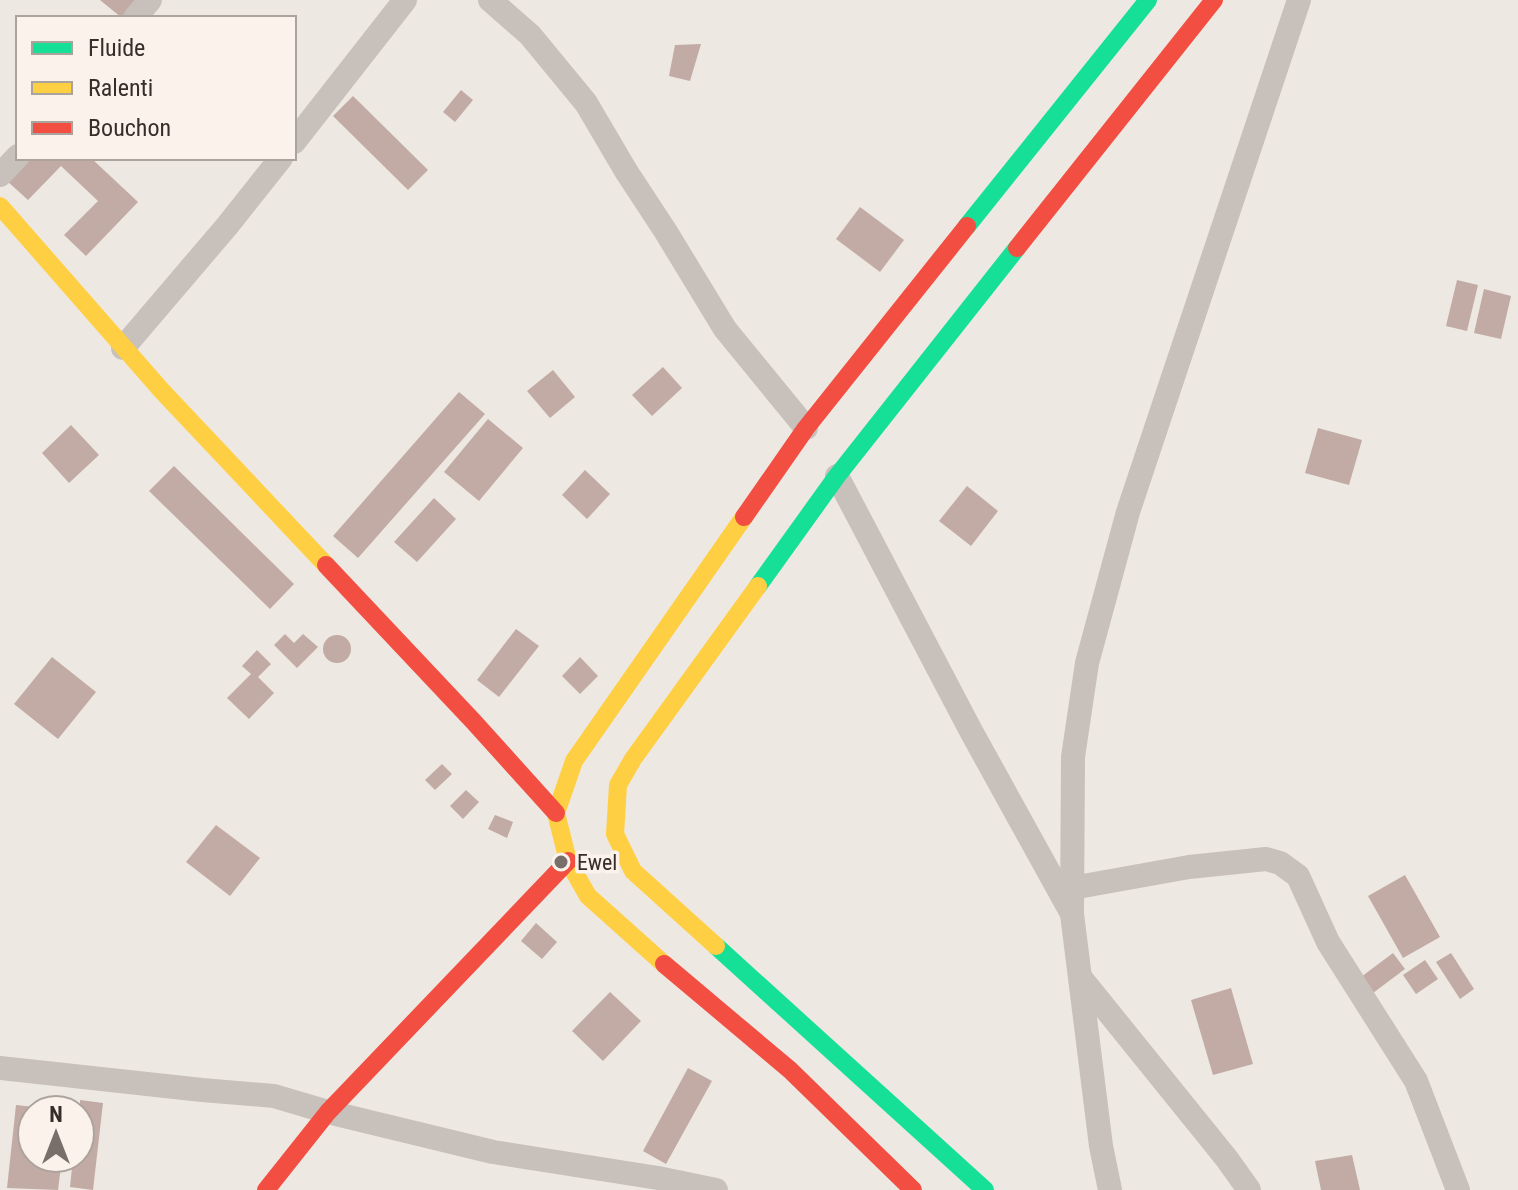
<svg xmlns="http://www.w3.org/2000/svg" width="1518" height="1190" viewBox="0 0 1518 1190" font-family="'Roboto Condensed',sans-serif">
<rect width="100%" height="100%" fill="#eee8e2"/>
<!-- building -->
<g fill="#c1aba4">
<path d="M 100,0 L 144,0 L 129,18 L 122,18 Z"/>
<path d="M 701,44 L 690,81 L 669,76 L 675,45 Z"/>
<path d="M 461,90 L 473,100 L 455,122 L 443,112 Z"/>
<path d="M 353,96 L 428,170 L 408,190 L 333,116 Z"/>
<path d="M 27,158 L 91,158 L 138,202 L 86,256 L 64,235 L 98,201 L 61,166 L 28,200 L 6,180 Z"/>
<path d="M 860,207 L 904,240 L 880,272 L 836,239 Z"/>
<path d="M 1457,280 L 1478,285 L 1467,331 L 1446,326 Z"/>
<path d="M 1484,289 L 1511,296 L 1501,339 L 1474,333 Z"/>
<path d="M 663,367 L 682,388 L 652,416 L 632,395 Z"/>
<path d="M 553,370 L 575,397 L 550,418 L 527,391 Z"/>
<path d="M 459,392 L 485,414 L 358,558 L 333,536 Z"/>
<path d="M 488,419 L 523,448 L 479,501 L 444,472 Z"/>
<path d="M 71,425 L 99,455 L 69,483 L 42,453 Z"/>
<path d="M 1318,428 L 1362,440 L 1349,485 L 1305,473 Z"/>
<path d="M 174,466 L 294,584 L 270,609 L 149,491 Z"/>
<path d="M 585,470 L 610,494 L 587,519 L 562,495 Z"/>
<path d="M 967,486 L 998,511 L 971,546 L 939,521 Z"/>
<path d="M 434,498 L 456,519 L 417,562 L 394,542 Z"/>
<path d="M 516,629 L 539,646 L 499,697 L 477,680 Z"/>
<path d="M 285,634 L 294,643 L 303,634 L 318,647 L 297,668 L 274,645 Z"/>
<circle cx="337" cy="649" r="14"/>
<path d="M 257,650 L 271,664 L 258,677 L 274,693 L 249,719 L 227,698 L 251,674 L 242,666 Z"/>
<path d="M 52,657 L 96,692 L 58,739 L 14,704 Z"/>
<path d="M 580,657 L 598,676 L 580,694 L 562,676 Z"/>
<path d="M 442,764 L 452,774 L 435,790 L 425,780 Z"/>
<path d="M 466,790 L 479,802 L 463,819 L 450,806 Z"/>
<path d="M 495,815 L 513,822 L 507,838 L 488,829 Z"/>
<path d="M 216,825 L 260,858 L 230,896 L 186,862 Z"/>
<path d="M 1405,875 L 1440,937 L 1403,958 L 1368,896 Z"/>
<path d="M 536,923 L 557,942 L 542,959 L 521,941 Z"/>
<path d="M 1393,953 L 1405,969 L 1373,993 L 1361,977 Z"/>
<path d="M 1451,953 L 1474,989 L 1460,999 L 1436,962 Z"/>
<path d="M 1425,960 L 1438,979 L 1416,994 L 1403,975 Z"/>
<path d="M 1231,988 L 1253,1064 L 1213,1075 L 1191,1000 Z"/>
<path d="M 610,992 L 641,1021 L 603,1061 L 572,1031 Z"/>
<path d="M 688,1068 L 712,1081 L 666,1164 L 643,1151 Z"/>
<path d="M 80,1100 L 103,1103 L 93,1190 L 70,1187 L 73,1158 L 80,1158 Z"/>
<path d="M 16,1105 L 43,1108 L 43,1110 L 32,1110 L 32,1158 L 62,1158 L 58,1190 L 7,1188 Z"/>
<path d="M 1352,1155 L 1360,1190 L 1321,1190 L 1315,1161 Z"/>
</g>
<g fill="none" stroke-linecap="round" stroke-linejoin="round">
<!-- street -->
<g stroke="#c7c0bb" stroke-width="24">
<path d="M 490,0 L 530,35 L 586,103 L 626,171 L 666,232 L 725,329 L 806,428"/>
<path d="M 135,18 L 150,0"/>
<path d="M 294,142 L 405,0"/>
<path d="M 0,175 L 18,156"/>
<path d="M 123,348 L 227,226 L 281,158"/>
<path d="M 837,476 L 971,731 L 1071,912"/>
<path d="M 1072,888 L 1189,867 L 1266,859 L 1280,863 L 1298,876 L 1328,942 L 1416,1081 L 1458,1190"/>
<path d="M 1080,977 L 1227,1159 L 1249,1190"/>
<path d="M 0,1068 L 202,1090 L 274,1096 L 328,1112 L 493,1152 L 658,1178 L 716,1190"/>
<path d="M 1110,1190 L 1101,1146 L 1072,914 L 1073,757 L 1087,663 L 1128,512 L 1299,0"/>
</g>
<!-- fast -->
<g stroke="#16e098" stroke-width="18">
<path d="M 967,226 L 1148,0"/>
<path d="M 758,586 L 837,476 L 1017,248"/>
<path d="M 716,946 L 985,1190"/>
</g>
<!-- slow -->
<g stroke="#ffcf43" stroke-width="18">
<path d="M 0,206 L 162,391 L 326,565"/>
<path d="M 716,946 L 633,871 L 615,834 L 618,785 L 633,759 L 758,586"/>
<path d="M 664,964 L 588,896 L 568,861 L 556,813 L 574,761 L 744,517"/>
</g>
<!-- jam -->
<g stroke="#f24e42" stroke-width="18">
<path d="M 1017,248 L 1214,0"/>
<path d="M 744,517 L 806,428 L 967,226"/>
<path d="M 326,565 L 473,721 L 556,813"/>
<path d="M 664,964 L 790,1070 L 913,1190"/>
<path d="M 266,1190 L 328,1112 L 568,861"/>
</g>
</g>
<!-- markers -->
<circle fill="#786e6a" stroke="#faf2eb" stroke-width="3" cx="561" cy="862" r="8"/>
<g text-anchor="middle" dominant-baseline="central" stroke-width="7" stroke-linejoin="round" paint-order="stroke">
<!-- poi labels -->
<g font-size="22" fill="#382d29" stroke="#faf2eb" text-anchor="start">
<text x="577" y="862">Ewel</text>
</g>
</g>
<!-- legend -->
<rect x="16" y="16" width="280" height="144" fill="#faf2eb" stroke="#aca39d" stroke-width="2"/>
<rect x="32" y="42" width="40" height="12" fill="#16e098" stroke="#aca39d" stroke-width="2"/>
<text x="88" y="56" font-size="24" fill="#382d29">Fluide</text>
<rect x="32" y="82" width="40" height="12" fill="#ffcf43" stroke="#aca39d" stroke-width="2"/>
<text x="88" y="96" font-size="24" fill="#382d29">Ralenti</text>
<rect x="32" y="122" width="40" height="12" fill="#f24e42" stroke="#aca39d" stroke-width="2"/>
<text x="88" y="136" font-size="24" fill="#382d29">Bouchon</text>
<!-- north arrow -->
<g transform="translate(56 1134)"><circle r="38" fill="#faf2eb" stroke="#aca39d" stroke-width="2"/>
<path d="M0-6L14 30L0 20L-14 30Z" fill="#786e6a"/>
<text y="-12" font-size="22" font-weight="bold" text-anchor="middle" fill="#382d29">N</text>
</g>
</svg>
